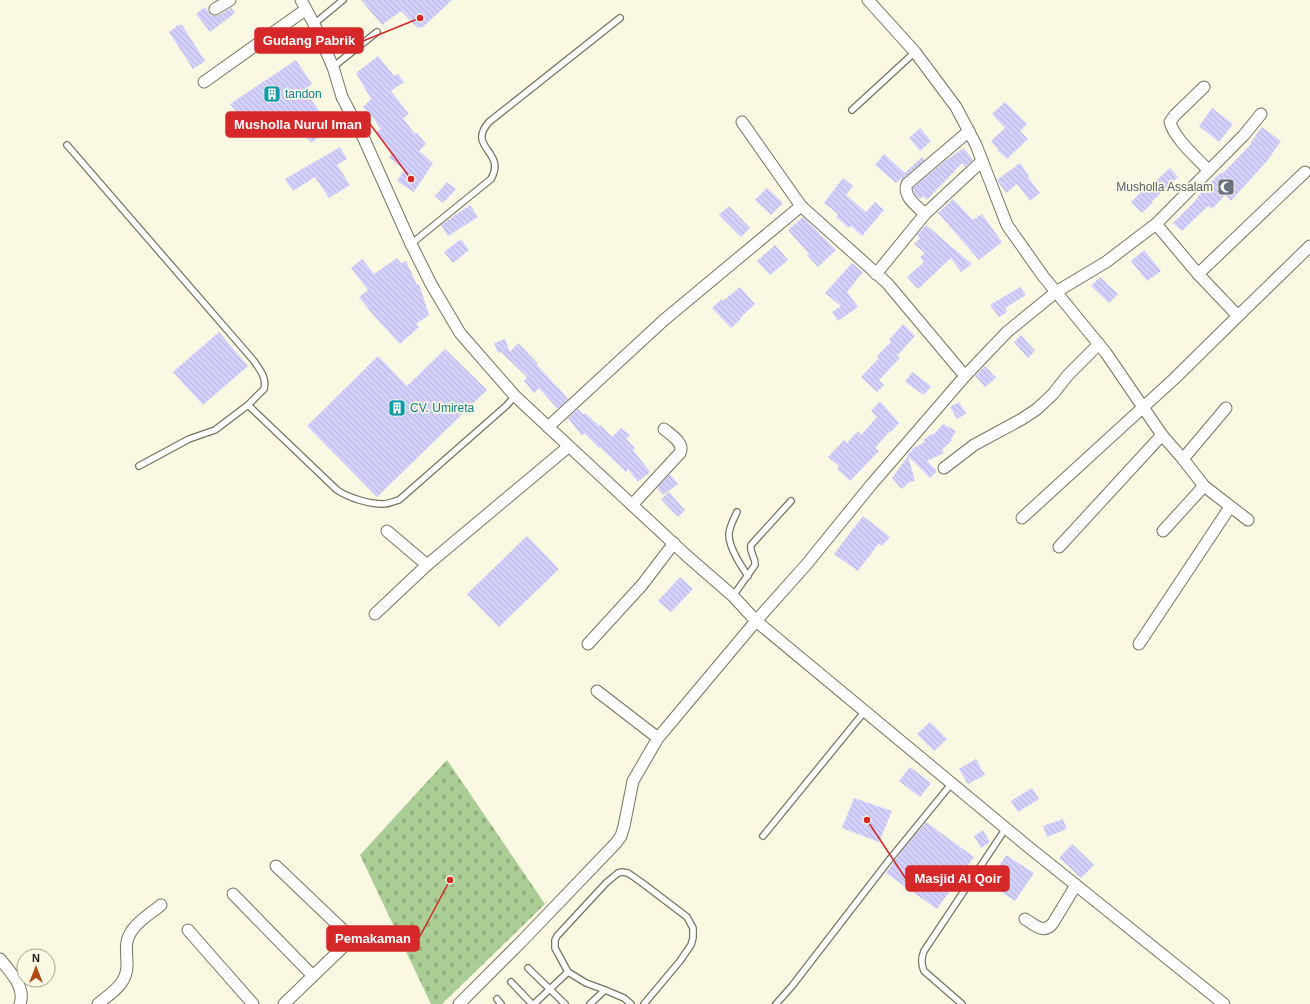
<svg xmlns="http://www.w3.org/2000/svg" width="1310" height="1004" viewBox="0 0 1310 1004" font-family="Arial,sans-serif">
<defs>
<pattern id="cemetery-stones" width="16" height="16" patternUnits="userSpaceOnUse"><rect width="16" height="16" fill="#abce96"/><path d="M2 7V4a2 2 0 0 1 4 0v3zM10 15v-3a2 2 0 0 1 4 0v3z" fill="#93b080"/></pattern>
<pattern id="building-back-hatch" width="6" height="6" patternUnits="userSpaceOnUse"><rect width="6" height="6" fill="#d3d0ff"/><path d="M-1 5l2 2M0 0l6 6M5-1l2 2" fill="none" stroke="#b5b2da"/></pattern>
</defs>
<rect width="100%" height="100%" fill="#faf7e2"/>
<!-- cemetery -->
<path fill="url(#cemetery-stones)" d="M 447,760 L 545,904 L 442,1004 L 431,1004 L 360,855 Z"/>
<!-- building -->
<g fill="url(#building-back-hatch)">
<path d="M 361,0 L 452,0 L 423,27 L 418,28 L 401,11 L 382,25 Z"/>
<path d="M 205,7 L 211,15 L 215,16 L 219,15 L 231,8 L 235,13 L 210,32 L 196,14 Z"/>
<path d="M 178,25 L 182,25 L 205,61 L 193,69 L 169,32 Z"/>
<path d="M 378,56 L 394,76 L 398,74 L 404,82 L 391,91 L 409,114 L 403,118 L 415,134 L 417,133 L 426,144 L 419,151 L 433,163 L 414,192 L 397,181 L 404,170 L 389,157 L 392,153 L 376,132 L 381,129 L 376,123 L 377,122 L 363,107 L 371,99 L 356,73 Z"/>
<path d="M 296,60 L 312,84 L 304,90 L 323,116 L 319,118 L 328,130 L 311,143 L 296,123 L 281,134 L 268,116 L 250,129 L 230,104 Z"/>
<path d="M 1005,102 L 1027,124 L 1020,131 L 1028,139 L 1007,159 L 997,150 L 998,149 L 991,141 L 1005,128 L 992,114 Z"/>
<path d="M 1212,108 L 1233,124 L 1219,142 L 1199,126 Z"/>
<path d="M 1262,127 L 1281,141 L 1267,161 L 1231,201 L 1225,195 L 1212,209 L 1208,206 L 1182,231 L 1173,223 L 1194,202 L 1208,185 L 1221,172 L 1222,174 L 1252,143 L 1251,142 Z"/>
<path d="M 920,128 L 931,141 L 920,151 L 909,138 Z"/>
<path d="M 340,147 L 347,159 L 337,165 L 350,185 L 329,198 L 315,177 L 293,191 L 285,179 Z"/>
<path d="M 964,148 L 973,160 L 965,167 L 962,163 L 927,200 L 923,196 L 920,199 L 914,193 L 913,188 L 945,161 Z"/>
<path d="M 884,154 L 905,173 L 903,175 L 922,157 L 925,160 L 901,180 L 900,179 L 896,183 L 875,165 Z"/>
<path d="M 1020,163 L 1029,176 L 1028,177 L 1040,193 L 1030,201 L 1017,184 L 1006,193 L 997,180 Z"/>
<path d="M 1170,168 L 1178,177 L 1152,201 L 1153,202 L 1142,213 L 1131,202 L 1142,191 L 1144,192 Z"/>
<path d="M 843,178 L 853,186 L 846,195 L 866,212 L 875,202 L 884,210 L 862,236 L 851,226 L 849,228 L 836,217 L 838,214 L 824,203 Z"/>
<path d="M 447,182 L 456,189 L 443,203 L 435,196 Z"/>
<path d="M 767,188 L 783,203 L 771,215 L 755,200 Z"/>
<path d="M 953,199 L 973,220 L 982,214 L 1002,242 L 979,260 L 938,213 Z"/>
<path d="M 470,205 L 478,217 L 448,236 L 441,225 Z"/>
<path d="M 729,206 L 750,228 L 741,237 L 719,215 Z"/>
<path d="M 803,217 L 836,250 L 818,267 L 807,255 L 809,254 L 788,230 Z"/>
<path d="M 926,225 L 972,264 L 961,272 L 951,258 L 918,289 L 907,277 L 924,262 L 920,257 L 925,253 L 914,244 L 920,238 L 917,235 Z"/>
<path d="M 461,239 L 469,250 L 453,263 L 444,252 Z"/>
<path d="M 775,245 L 788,260 L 770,275 L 757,261 Z"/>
<path d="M 1144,250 L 1161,271 L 1147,281 L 1131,261 Z"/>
<path d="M 397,258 L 401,263 L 406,261 L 417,285 L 419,284 L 429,315 L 416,324 L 419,327 L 400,344 L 374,316 L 359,297 L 368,290 L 351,268 L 362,259 L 374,274 Z"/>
<path d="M 852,263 L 863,272 L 847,292 L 858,307 L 838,321 L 832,312 L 841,306 L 825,293 Z"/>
<path d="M 1100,277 L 1118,294 L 1109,303 L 1091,286 Z"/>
<path d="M 740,287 L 755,304 L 740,318 L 741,319 L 731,328 L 712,308 L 722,299 L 723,301 Z"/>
<path d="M 1020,287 L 1026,295 L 1005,308 L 1007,312 L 999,317 L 990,305 Z"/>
<path d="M 903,324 L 915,336 L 897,356 L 900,358 L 879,380 L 884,385 L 877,392 L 861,377 L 879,358 L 877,356 L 891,342 L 889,340 Z"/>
<path d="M 219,332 L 248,366 L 203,405 L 173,372 Z"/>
<path d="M 1021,335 L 1035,351 L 1028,358 L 1014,342 Z"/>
<path d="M 505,339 L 510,352 L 518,343 L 538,364 L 537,365 L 558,388 L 559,388 L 568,399 L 559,408 L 557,408 L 539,388 L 534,393 L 524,381 L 527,377 L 501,352 L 498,353 L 494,343 Z"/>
<path d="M 445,349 L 487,390 L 377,497 L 307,426 L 378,356 L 407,386 Z"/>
<path d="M 985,366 L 996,378 L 985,387 L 975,376 Z"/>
<path d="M 912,372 L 931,386 L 924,395 L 905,382 Z"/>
<path d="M 880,401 L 899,423 L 891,432 L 890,431 L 875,448 L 879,451 L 850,481 L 837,469 L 839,466 L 828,457 L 844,440 L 847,443 L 858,431 L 861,435 L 877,417 L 871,411 Z"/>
<path d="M 959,402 L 966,414 L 957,419 L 950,407 Z"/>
<path d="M 578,409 L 584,415 L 585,413 L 599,426 L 600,425 L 612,437 L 621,428 L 630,435 L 626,439 L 635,448 L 633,450 L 650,472 L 638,482 L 628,469 L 626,472 L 600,447 L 599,448 L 584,433 L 582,436 L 568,418 Z"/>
<path d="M 943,424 L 956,431 L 951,439 L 952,440 L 942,450 L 944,453 L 927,461 L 937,471 L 930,478 L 907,455 L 913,450 L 912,449 L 925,442 L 923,440 L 932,434 L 933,435 Z"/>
<path d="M 908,456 L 915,481 L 909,482 L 902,489 L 892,478 Z"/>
<path d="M 670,474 L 678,484 L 663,495 L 657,488 Z"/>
<path d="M 669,492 L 685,510 L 678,517 L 661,499 Z"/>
<path d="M 863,516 L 890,537 L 882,546 L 879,543 L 858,571 L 834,554 Z"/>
<path d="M 527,536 L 559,569 L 499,627 L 467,594 Z"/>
<path d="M 680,577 L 693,589 L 671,612 L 658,601 Z"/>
<path d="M 930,722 L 947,739 L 934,751 L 917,734 Z"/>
<path d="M 976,759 L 985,775 L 968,784 L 959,769 Z"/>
<path d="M 910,767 L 931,783 L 920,797 L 899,781 Z"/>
<path d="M 1032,788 L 1039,799 L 1018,812 L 1011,801 Z"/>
<path d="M 854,798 L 892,811 L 879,842 L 842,828 Z"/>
<path d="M 1063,819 L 1067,829 L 1047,837 L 1043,826 Z"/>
<path d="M 926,822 L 974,857 L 937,909 L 886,873 L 902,851 Z"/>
<path d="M 983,830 L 990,842 L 981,848 L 974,836 Z"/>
<path d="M 1072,844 L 1094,865 L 1081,878 L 1059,858 Z"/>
<path d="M 1006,855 L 1034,873 L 1015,901 L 988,883 L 996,872 L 997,873 L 996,871 Z"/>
</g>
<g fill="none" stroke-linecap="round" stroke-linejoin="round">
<!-- lane casing -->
<g stroke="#787462" stroke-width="8">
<g id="lane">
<path d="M 314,24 L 343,0"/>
<path d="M 333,67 L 377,32"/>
<path d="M 852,110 L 915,52"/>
<path d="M 67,145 L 254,361 C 260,370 267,378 264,389 L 248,405 L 337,490 C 349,498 369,504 383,504 C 389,504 394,501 399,500 L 506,406 L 515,396"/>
<path d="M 411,244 L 491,179 C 507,151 466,148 489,122 L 620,18"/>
<path d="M 139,466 L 189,439 L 215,430 L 248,405"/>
<path d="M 737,512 C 734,518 730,526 729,533 C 728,546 741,566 748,576"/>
<path d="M 733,596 L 755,565 C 756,558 749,552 751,545 L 791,501"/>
<path d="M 763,836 L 865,711"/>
<path d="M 528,968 L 565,1004"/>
<path d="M 511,982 L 532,1004"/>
<path d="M 605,990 L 586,983 L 568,972 L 555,948 L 555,940 L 557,936 L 606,883 L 618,873 L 622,872 L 628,873 L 641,882 L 687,917 L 693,928 L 693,938 L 691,945 L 680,961 L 644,1004"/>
<path d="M 497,999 L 501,1004"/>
<path d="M 534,1004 L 568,972"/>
<path d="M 590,1004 L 605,990 L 624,998 L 631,1004"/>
<path d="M 776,1004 L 792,986 L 890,859 L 952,783"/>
<path d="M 962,1004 L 924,971 C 921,964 921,958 924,951 L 1006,828"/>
</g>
</g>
<!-- street casing -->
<g stroke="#787462" stroke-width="13">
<g id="street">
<path d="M 301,0 L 314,24 L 333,67 L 342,97 L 364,139 L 411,244 L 431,284 L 460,333 L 515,396 L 687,556 L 733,596 L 756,621 L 1026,845 L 1224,1004"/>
<path d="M 868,0 L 915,52 L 956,107 L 976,145 L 1007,225 L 1043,276 L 1106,353 L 1162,435 L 1183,459 L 1204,486 L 1248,520"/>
<path d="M 215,9 L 230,0"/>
<path d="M 204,82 L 305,10"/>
<path d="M 1204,87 L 1175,115 L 1170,122 C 1174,138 1196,157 1208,170"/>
<path d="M 742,122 L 801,206 L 887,283 L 965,376"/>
<path d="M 925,214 C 917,206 902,196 907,184 L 969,131"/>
<path d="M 1156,224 L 1198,274 L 1238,316 L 1310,246"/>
<path d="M 876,274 L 925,214 L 982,161"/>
<path d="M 1198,274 L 1305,172"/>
<path d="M 548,427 L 664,320 L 801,206"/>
<path d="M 1183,459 L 1226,408"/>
<path d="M 944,468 L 974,445 L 1022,419 L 1037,409 L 1053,394 L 1068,375 L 1099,344"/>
<path d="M 632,505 L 680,453 C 685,443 671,435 664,429"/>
<path d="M 1022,518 L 1174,379 L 1238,316"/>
<path d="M 387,531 L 427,565"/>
<path d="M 1163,531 L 1204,486"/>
<path d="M 1059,547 L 1162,435"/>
<path d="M 375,614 L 427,565 L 568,447"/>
<path d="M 588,644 L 642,585 L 674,543"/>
<path d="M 1139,644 L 1230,507"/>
<path d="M 597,691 L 658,738"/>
<path d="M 276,866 L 343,930 C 347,936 347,942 343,947 L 284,1004"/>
<path d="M 233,894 L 313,976"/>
<path d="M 1025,919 C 1035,925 1044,935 1053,923 L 1076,885"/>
<path d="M 188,930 L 253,1004"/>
<path d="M 0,959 C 10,972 26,987 20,1004"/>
<path d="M 98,1004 C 112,992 128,984 127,963 C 127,955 125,946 128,938 C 133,924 150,914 161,905"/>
<path d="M 459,1004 L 523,940 L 616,843 L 621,836 L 624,826 L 633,781 L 658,738 L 756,621 L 806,565 L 871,485 L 965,376 L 1007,332 L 1056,292 L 1106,262 L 1156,224 L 1244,135 L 1261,114"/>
</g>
</g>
<!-- lane -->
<use href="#lane" stroke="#fff" stroke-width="5.5"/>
<!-- street -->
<use href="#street" stroke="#fff" stroke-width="11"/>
</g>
<!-- icons -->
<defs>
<g id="building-square" transform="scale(0.9)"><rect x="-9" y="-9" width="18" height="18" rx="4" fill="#0f9aa8" stroke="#faf7e2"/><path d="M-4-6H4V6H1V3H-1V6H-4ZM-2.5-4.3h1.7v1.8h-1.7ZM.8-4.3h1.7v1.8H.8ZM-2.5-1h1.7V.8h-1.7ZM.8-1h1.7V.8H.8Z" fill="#fff"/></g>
<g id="mosque-square" transform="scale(0.9)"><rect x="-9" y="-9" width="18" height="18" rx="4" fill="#6b7280" stroke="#faf7e2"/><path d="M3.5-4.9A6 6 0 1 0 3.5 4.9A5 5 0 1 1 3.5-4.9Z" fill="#fff"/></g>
</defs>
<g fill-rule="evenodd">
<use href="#building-square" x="272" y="94"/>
<use href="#mosque-square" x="1226" y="187"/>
<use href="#building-square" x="397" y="408"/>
</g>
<g text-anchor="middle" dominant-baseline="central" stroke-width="3.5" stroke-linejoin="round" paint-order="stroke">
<!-- culture labels -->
<g font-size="12" fill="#0d838f" stroke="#faf7e2" text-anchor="start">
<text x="285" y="94">tandon</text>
<text x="410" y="408">CV. Umireta</text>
</g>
<!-- worship labels -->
<g font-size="12" fill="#5b616d" stroke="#faf7e2" text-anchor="end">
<text x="1213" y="187">Musholla Assalam</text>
</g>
</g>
<!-- callouts -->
<path fill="none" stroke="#d62828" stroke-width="1.5" d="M420 18L363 41M411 179L370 124M867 820L906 879M450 880L419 938"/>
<g fill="#d62828" stroke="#faf7e2" stroke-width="1.5">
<circle cx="420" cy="18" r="4"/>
<circle cx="411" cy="179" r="4"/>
<circle cx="867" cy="820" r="4"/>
<circle cx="450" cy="880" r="4"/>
</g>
<g fill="#d62828" stroke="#d62828" stroke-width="1.5">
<rect x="255" y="28" width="108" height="25" rx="4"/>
<rect x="226" y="112" width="144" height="25" rx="4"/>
<rect x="906" y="866" width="103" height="25" rx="4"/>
<rect x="327" y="926" width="92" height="25" rx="4"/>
</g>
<g font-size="13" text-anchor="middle" font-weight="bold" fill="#fff">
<text x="309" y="45">Gudang Pabrik</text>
<text x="298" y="129">Musholla Nurul Iman</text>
<text x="958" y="883">Masjid Al Qoir</text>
<text x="373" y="943">Pemakaman</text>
</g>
<!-- north arrow -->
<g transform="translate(36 968)"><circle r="19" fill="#faf7e2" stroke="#a19f90"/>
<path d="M0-3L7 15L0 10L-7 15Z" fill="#af4c16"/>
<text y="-6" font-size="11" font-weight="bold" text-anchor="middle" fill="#1c1b14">N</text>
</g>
</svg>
